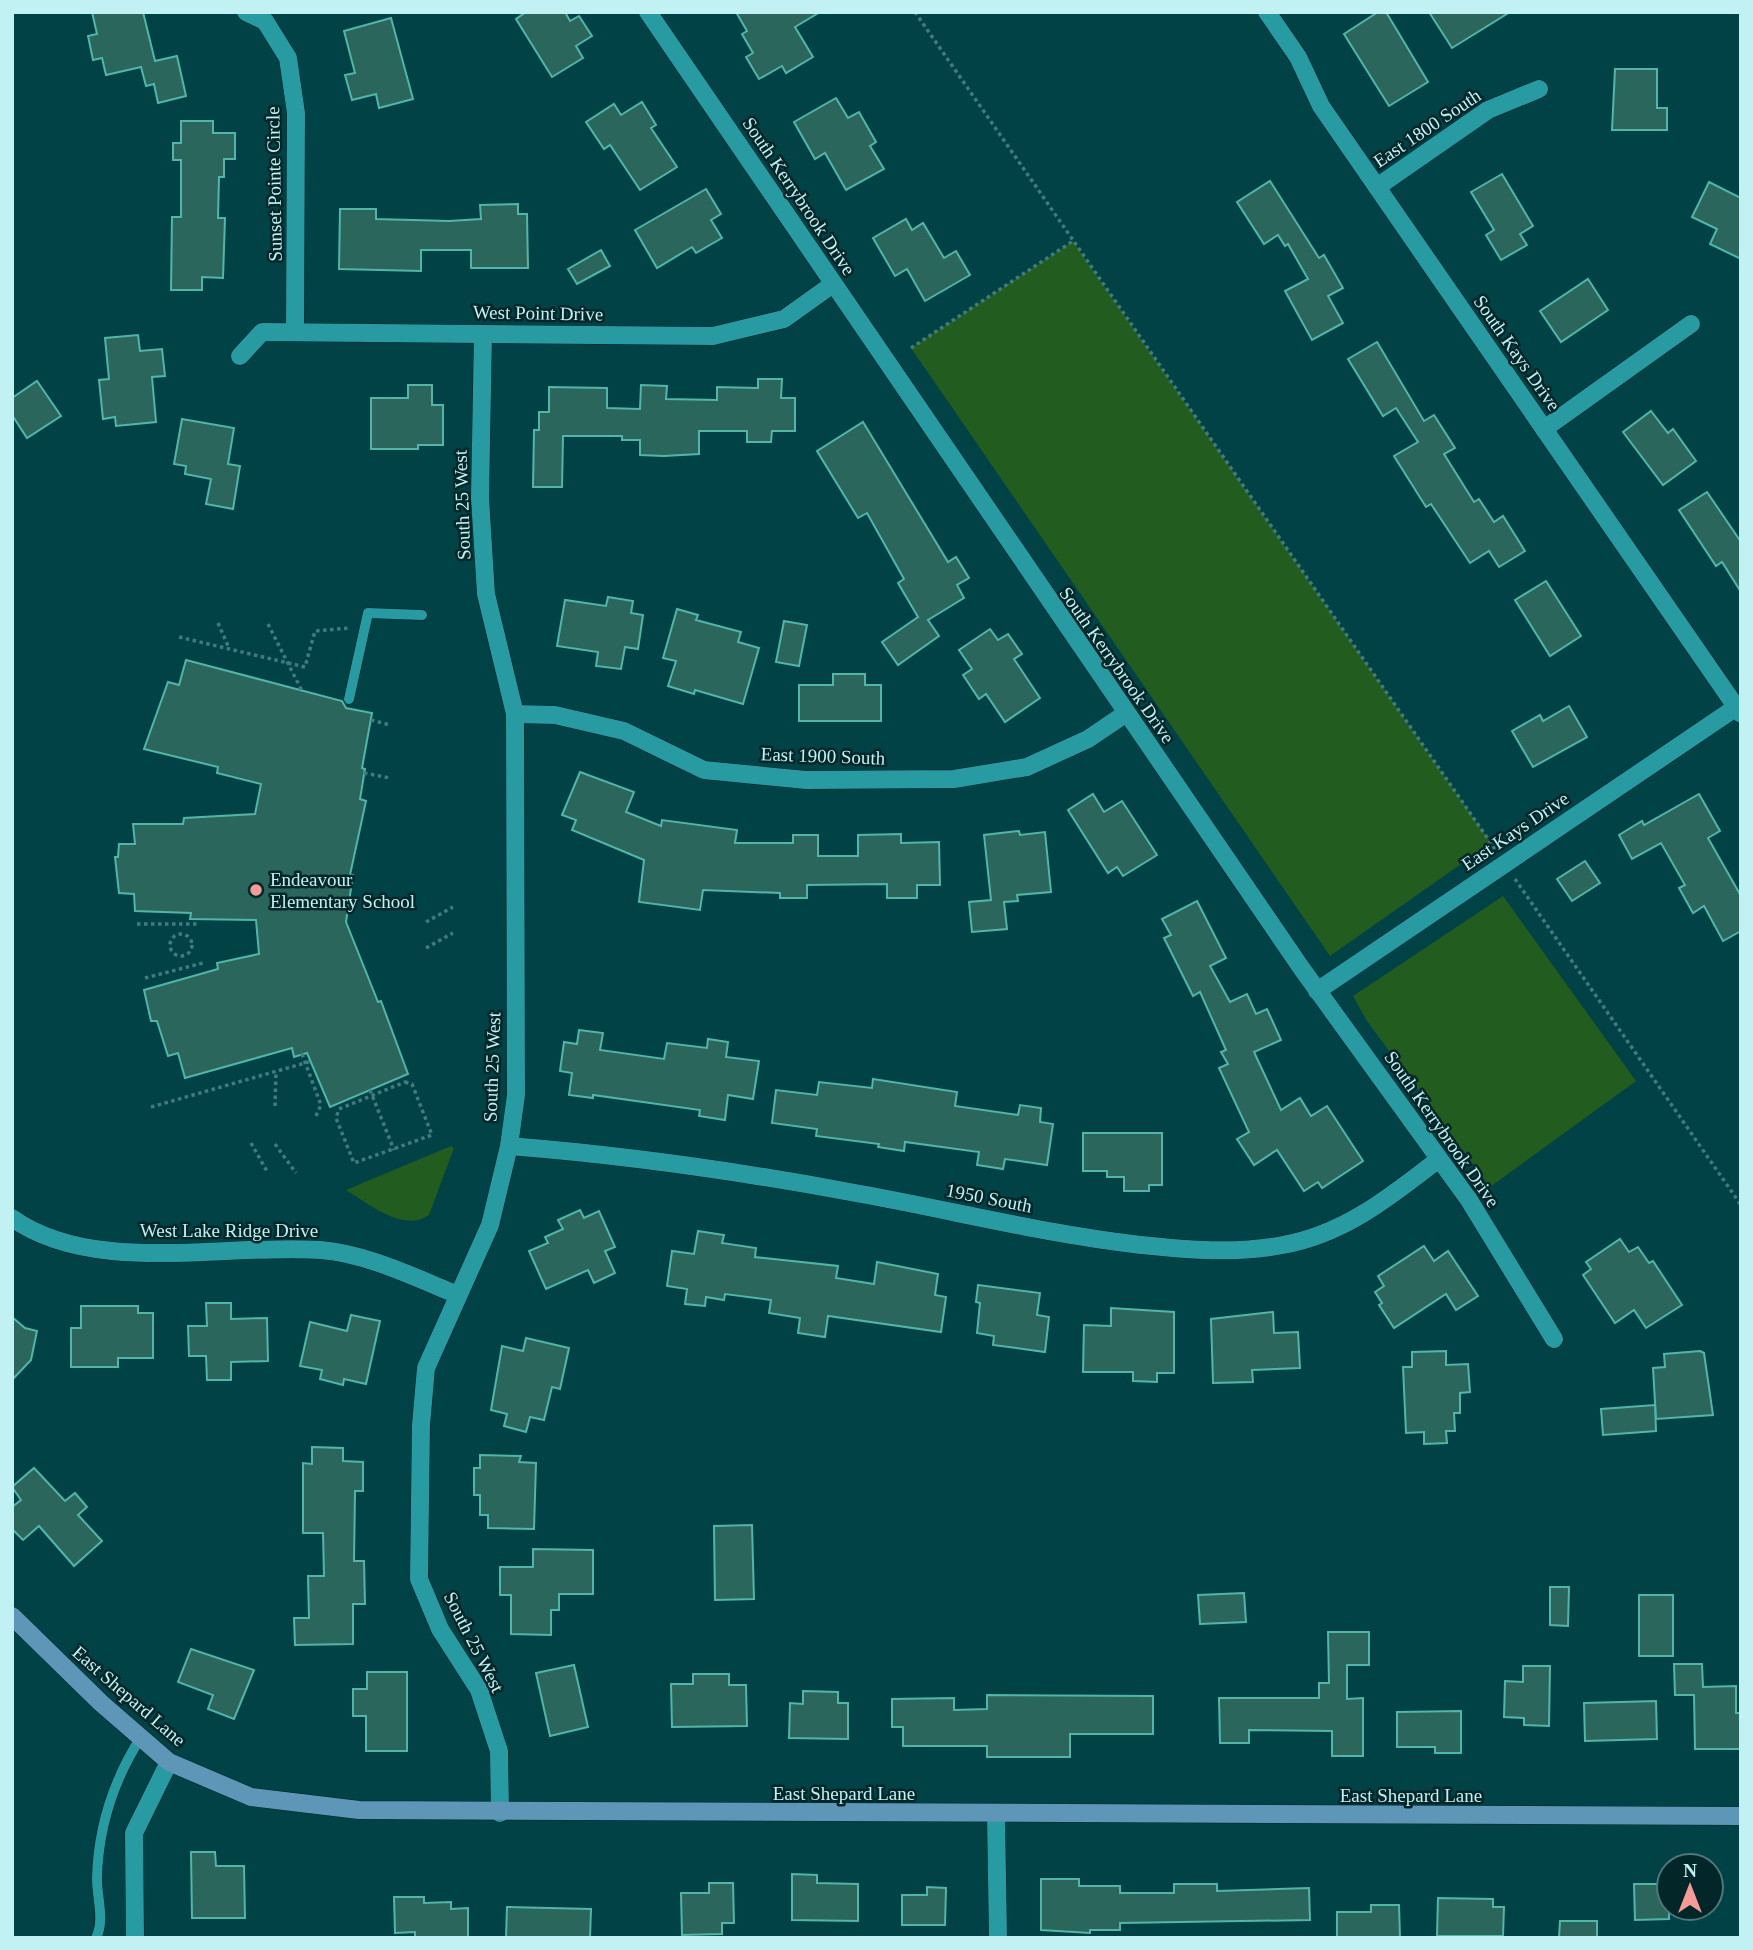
<svg xmlns="http://www.w3.org/2000/svg" width="1753" height="1950" viewBox="0 0 1753 1950" font-family="'Times New Roman',serif">
<rect width="100%" height="100%" fill="#014247"/>
<!-- green -->
<g fill="#225c1e">
<path d="M 1073,241 L 1491,843 L 1330,956 L 911,348 Z"/>
<path d="M 1503,896 L 1636,1081 L 1490,1187 L 1367,1021 L 1353,996 Z"/>
<path d="M 451,1146 L 454,1148 L 429,1215 C 404,1233 369,1204 346,1190 Z"/>
</g>
<!-- building -->
<g fill="#2b665d" stroke="#51b6a7" stroke-width="2">
<path d="M 92,12 L 143,12 L 155,61 L 177,56 L 186,96 L 158,103 L 154,84 L 146,86 L 141,67 L 106,75 L 102,58 L 93,60 L 88,36 L 97,34 Z"/>
<path d="M 526,12 L 565,12 L 570,21 L 579,16 L 592,36 L 576,46 L 583,58 L 552,77 L 516,19 Z"/>
<path d="M 736,12 L 820,12 L 795,27 L 813,57 L 786,73 L 782,66 L 759,79 L 746,57 L 753,53 L 742,34 L 747,31 Z"/>
<path d="M 1378,12 L 1386,12 L 1428,82 L 1389,106 L 1344,34 Z"/>
<path d="M 1429,12 L 1510,12 L 1452,48 Z"/>
<path d="M 391,18 L 413,99 L 379,108 L 376,94 L 352,100 L 345,75 L 355,73 L 344,31 Z"/>
<path d="M 1615,69 L 1657,69 L 1657,108 L 1667,108 L 1667,130 L 1612,130 Z"/>
<path d="M 836,98 L 848,118 L 859,112 L 876,142 L 870,146 L 884,169 L 846,190 L 825,153 L 815,159 L 794,122 Z"/>
<path d="M 642,102 L 656,125 L 651,128 L 677,167 L 640,190 L 610,145 L 604,149 L 586,122 L 614,104 L 621,115 Z"/>
<path d="M 181,121 L 213,121 L 213,133 L 235,133 L 235,159 L 224,159 L 224,177 L 219,177 L 218,218 L 225,218 L 223,278 L 202,277 L 202,290 L 171,290 L 172,217 L 181,217 L 181,160 L 173,160 L 173,143 L 181,143 Z"/>
<path d="M 1502,174 L 1533,226 L 1520,234 L 1527,245 L 1501,260 L 1486,235 L 1494,230 L 1471,192 Z"/>
<path d="M 1270,181 L 1319,258 L 1324,255 L 1343,288 L 1328,296 L 1343,323 L 1312,340 L 1285,291 L 1308,279 L 1288,244 L 1285,246 L 1278,235 L 1264,244 L 1237,202 Z"/>
<path d="M 1709,182 L 1741,198 L 1741,259 L 1710,244 L 1717,229 L 1692,217 Z"/>
<path d="M 706,189 L 721,214 L 711,220 L 722,238 L 696,253 L 692,247 L 657,268 L 635,230 Z"/>
<path d="M 518,204 L 518,214 L 527,214 L 528,268 L 471,268 L 471,250 L 421,250 L 421,271 L 339,269 L 340,209 L 376,209 L 376,219 L 449,221 L 481,219 L 480,205 Z"/>
<path d="M 906,219 L 912,230 L 923,223 L 944,258 L 956,251 L 970,275 L 925,301 L 907,269 L 895,276 L 873,238 Z"/>
<path d="M 601,250 L 610,266 L 577,284 L 568,269 Z"/>
<path d="M 1588,279 L 1608,310 L 1561,342 L 1540,311 Z"/>
<path d="M 138,335 L 140,351 L 162,349 L 165,376 L 152,377 L 156,422 L 116,426 L 115,417 L 103,419 L 99,380 L 109,379 L 105,338 Z"/>
<path d="M 1377,342 L 1424,421 L 1434,415 L 1455,448 L 1444,454 L 1474,502 L 1479,499 L 1494,522 L 1503,516 L 1525,551 L 1499,567 L 1489,551 L 1470,563 L 1431,504 L 1426,507 L 1394,456 L 1418,442 L 1396,408 L 1383,416 L 1348,359 Z"/>
<path d="M 758,379 L 782,379 L 781,398 L 795,398 L 795,431 L 772,431 L 771,442 L 747,442 L 747,431 L 699,431 L 699,454 L 664,456 L 640,455 L 640,440 L 622,440 L 622,436 L 563,436 L 562,487 L 533,487 L 534,430 L 539,430 L 539,412 L 549,412 L 549,387 L 607,388 L 607,408 L 640,409 L 641,385 L 667,386 L 666,399 L 717,400 L 717,387 L 758,388 Z"/>
<path d="M 37,381 L 61,416 L 27,438 L 12,415 L 12,398 Z"/>
<path d="M 408,385 L 432,385 L 432,405 L 443,405 L 443,445 L 418,445 L 418,449 L 371,449 L 371,398 L 408,398 Z"/>
<path d="M 1651,411 L 1668,433 L 1673,429 L 1696,461 L 1663,485 L 1623,432 Z"/>
<path d="M 182,419 L 234,428 L 228,464 L 240,466 L 233,509 L 206,504 L 211,479 L 185,474 L 186,466 L 174,464 Z"/>
<path d="M 863,422 L 948,562 L 956,557 L 969,578 L 957,585 L 964,598 L 928,620 L 939,636 L 898,665 L 882,642 L 918,617 L 898,583 L 904,579 L 867,513 L 858,518 L 817,451 Z"/>
<path d="M 1707,492 L 1741,542 L 1741,592 L 1722,562 L 1716,566 L 1679,510 Z"/>
<path d="M 1546,581 L 1581,636 L 1550,656 L 1515,600 Z"/>
<path d="M 608,597 L 633,601 L 631,613 L 643,615 L 638,649 L 625,647 L 621,669 L 596,666 L 598,652 L 557,646 L 565,600 L 606,606 Z"/>
<path d="M 677,609 L 698,615 L 696,620 L 741,632 L 738,642 L 759,648 L 743,704 L 695,690 L 694,694 L 668,686 L 676,661 L 663,658 Z"/>
<path d="M 784,621 L 807,625 L 799,666 L 776,662 Z"/>
<path d="M 990,629 L 998,640 L 1008,634 L 1022,654 L 1014,659 L 1040,698 L 1005,722 L 986,694 L 979,699 L 963,675 L 972,669 L 959,650 Z"/>
<path d="M 186,660 L 342,701 L 346,708 L 372,713 L 362,768 L 365,769 L 360,799 L 366,801 L 350,875 L 353,875 L 346,922 L 378,1002 L 381,1001 L 408,1074 L 330,1107 L 307,1053 L 294,1057 L 292,1048 L 185,1078 L 178,1053 L 168,1056 L 157,1021 L 151,1021 L 144,990 L 218,969 L 217,963 L 259,954 L 256,920 L 190,919 L 191,913 L 135,911 L 134,894 L 119,893 L 115,857 L 118,857 L 119,844 L 135,844 L 133,824 L 183,824 L 184,818 L 255,814 L 261,784 L 217,773 L 218,767 L 144,749 L 168,682 L 179,685 Z"/>
<path d="M 833,674 L 865,674 L 865,685 L 881,685 L 881,721 L 799,721 L 799,685 L 833,685 Z"/>
<path d="M 1569,706 L 1587,737 L 1533,767 L 1512,731 L 1540,715 L 1543,721 Z"/>
<path d="M 580,772 L 634,792 L 626,812 L 661,826 L 662,820 L 737,830 L 735,843 L 793,843 L 793,835 L 818,835 L 818,856 L 858,856 L 858,835 L 901,834 L 901,843 L 939,842 L 940,885 L 917,885 L 917,898 L 887,898 L 887,884 L 807,885 L 807,898 L 780,898 L 780,893 L 703,890 L 700,910 L 639,902 L 644,860 L 572,830 L 576,820 L 562,815 Z"/>
<path d="M 1093,794 L 1104,812 L 1122,801 L 1157,855 L 1123,876 L 1117,867 L 1108,873 L 1068,810 Z"/>
<path d="M 1699,794 L 1720,831 L 1708,838 L 1741,896 L 1741,931 L 1723,941 L 1704,906 L 1693,913 L 1679,888 L 1685,885 L 1661,843 L 1632,859 L 1619,835 L 1642,821 L 1644,825 Z"/>
<path d="M 1019,831 L 1020,835 L 1045,832 L 1051,892 L 1017,895 L 1018,901 L 1004,902 L 1007,929 L 972,932 L 969,902 L 991,900 L 984,835 Z"/>
<path d="M 1585,861 L 1600,883 L 1572,901 L 1557,879 Z"/>
<path d="M 1197,901 L 1226,958 L 1210,966 L 1230,1002 L 1247,994 L 1256,1014 L 1267,1009 L 1281,1040 L 1254,1052 L 1281,1110 L 1300,1098 L 1311,1116 L 1327,1106 L 1363,1161 L 1322,1188 L 1318,1182 L 1304,1191 L 1277,1150 L 1254,1165 L 1237,1139 L 1249,1132 L 1219,1068 L 1228,1064 L 1221,1052 L 1226,1050 L 1200,992 L 1193,996 L 1164,938 L 1171,935 L 1162,919 Z"/>
<path d="M 579,1030 L 603,1033 L 600,1050 L 664,1059 L 667,1043 L 707,1048 L 708,1039 L 728,1042 L 726,1057 L 759,1061 L 753,1099 L 728,1095 L 725,1120 L 699,1116 L 700,1110 L 593,1095 L 593,1098 L 569,1095 L 572,1073 L 560,1071 L 564,1042 L 577,1044 Z"/>
<path d="M 873,1079 L 957,1092 L 955,1106 L 1018,1115 L 1020,1105 L 1041,1108 L 1040,1122 L 1053,1124 L 1047,1165 L 1005,1159 L 1003,1169 L 977,1165 L 979,1152 L 905,1142 L 904,1151 L 878,1147 L 879,1144 L 816,1136 L 817,1129 L 772,1123 L 776,1090 L 817,1095 L 819,1082 L 872,1088 Z"/>
<path d="M 1083,1133 L 1162,1133 L 1162,1185 L 1149,1185 L 1149,1191 L 1124,1191 L 1124,1177 L 1107,1177 L 1107,1171 L 1083,1171 Z"/>
<path d="M 580,1210 L 584,1218 L 599,1211 L 615,1247 L 605,1251 L 615,1273 L 594,1283 L 588,1270 L 546,1289 L 529,1251 L 548,1243 L 545,1237 L 563,1229 L 558,1220 Z"/>
<path d="M 698,1231 L 724,1235 L 722,1243 L 756,1248 L 755,1257 L 838,1266 L 836,1278 L 874,1284 L 877,1262 L 938,1274 L 935,1295 L 946,1297 L 941,1332 L 828,1316 L 825,1337 L 798,1333 L 800,1318 L 769,1313 L 771,1300 L 725,1294 L 724,1300 L 706,1297 L 705,1306 L 685,1304 L 687,1289 L 667,1286 L 672,1251 L 694,1254 Z"/>
<path d="M 1620,1239 L 1629,1252 L 1638,1247 L 1649,1263 L 1653,1261 L 1682,1305 L 1646,1328 L 1634,1310 L 1615,1323 L 1583,1275 L 1591,1269 L 1586,1262 Z"/>
<path d="M 1424,1246 L 1434,1261 L 1448,1251 L 1478,1296 L 1456,1310 L 1446,1294 L 1394,1328 L 1379,1305 L 1382,1303 L 1375,1292 L 1384,1286 L 1378,1276 Z"/>
<path d="M 978,1285 L 1040,1293 L 1037,1315 L 1049,1317 L 1045,1352 L 993,1345 L 994,1336 L 977,1333 L 980,1303 L 976,1302 Z"/>
<path d="M 206,1303 L 231,1303 L 231,1319 L 267,1318 L 268,1361 L 231,1362 L 231,1380 L 207,1380 L 206,1356 L 189,1356 L 188,1326 L 207,1326 Z"/>
<path d="M 81,1306 L 138,1306 L 138,1313 L 153,1313 L 153,1358 L 118,1358 L 118,1367 L 71,1367 L 71,1328 L 81,1328 Z"/>
<path d="M 1111,1308 L 1174,1312 L 1174,1373 L 1157,1373 L 1157,1382 L 1133,1381 L 1133,1372 L 1083,1372 L 1084,1325 L 1111,1326 Z"/>
<path d="M 1273,1312 L 1274,1333 L 1298,1332 L 1300,1368 L 1252,1370 L 1253,1382 L 1213,1383 L 1211,1319 Z"/>
<path d="M 351,1315 L 380,1321 L 366,1384 L 344,1379 L 343,1385 L 320,1379 L 322,1370 L 300,1366 L 310,1322 L 347,1331 Z"/>
<path d="M 12,1317 L 25,1328 L 37,1331 L 31,1360 L 12,1380 Z"/>
<path d="M 526,1338 L 569,1348 L 560,1389 L 552,1387 L 544,1420 L 530,1417 L 526,1432 L 504,1426 L 507,1414 L 491,1410 L 502,1346 L 523,1351 Z"/>
<path d="M 1446,1351 L 1446,1365 L 1468,1364 L 1470,1392 L 1460,1393 L 1460,1413 L 1454,1413 L 1455,1431 L 1446,1431 L 1447,1443 L 1424,1444 L 1424,1432 L 1406,1433 L 1403,1367 L 1412,1367 L 1412,1352 Z"/>
<path d="M 1700,1351 L 1704,1353 L 1713,1415 L 1656,1419 L 1653,1368 L 1665,1367 L 1664,1354 Z"/>
<path d="M 1655,1405 L 1656,1431 L 1603,1435 L 1601,1409 Z"/>
<path d="M 312,1447 L 343,1448 L 343,1461 L 363,1462 L 363,1491 L 355,1491 L 354,1561 L 364,1561 L 365,1604 L 353,1604 L 353,1644 L 295,1645 L 294,1618 L 309,1618 L 308,1576 L 324,1576 L 323,1533 L 303,1533 L 303,1463 L 312,1464 Z"/>
<path d="M 480,1455 L 521,1456 L 519,1462 L 536,1463 L 534,1529 L 488,1528 L 488,1515 L 480,1515 L 480,1495 L 474,1495 L 474,1468 L 480,1468 Z"/>
<path d="M 34,1468 L 65,1501 L 75,1493 L 87,1507 L 78,1515 L 102,1541 L 74,1566 L 39,1526 L 23,1540 L 12,1529 L 12,1507 L 21,1500 L 12,1487 Z"/>
<path d="M 752,1525 L 754,1599 L 715,1600 L 714,1526 Z"/>
<path d="M 533,1549 L 593,1550 L 593,1594 L 559,1594 L 559,1610 L 551,1610 L 551,1635 L 511,1634 L 511,1595 L 500,1595 L 500,1567 L 533,1567 Z"/>
<path d="M 1550,1587 L 1569,1587 L 1568,1626 L 1550,1625 Z"/>
<path d="M 1244,1593 L 1246,1622 L 1200,1624 L 1198,1595 Z"/>
<rect x="1639" y="1595" width="34" height="61"/>
<path d="M 1328,1632 L 1369,1632 L 1369,1665 L 1347,1665 L 1347,1699 L 1363,1698 L 1363,1756 L 1332,1756 L 1332,1731 L 1249,1730 L 1249,1743 L 1220,1743 L 1219,1698 L 1319,1698 L 1319,1683 L 1329,1683 Z"/>
<path d="M 191,1649 L 254,1670 L 234,1719 L 208,1709 L 213,1695 L 178,1682 Z"/>
<path d="M 1674,1664 L 1702,1664 L 1703,1687 L 1736,1686 L 1736,1713 L 1741,1713 L 1741,1749 L 1695,1749 L 1694,1695 L 1675,1695 Z"/>
<path d="M 574,1665 L 588,1727 L 550,1736 L 536,1673 Z"/>
<path d="M 1523,1666 L 1550,1666 L 1549,1726 L 1524,1725 L 1524,1718 L 1504,1717 L 1505,1681 L 1523,1682 Z"/>
<path d="M 367,1672 L 407,1672 L 407,1751 L 366,1751 L 366,1716 L 353,1716 L 353,1689 L 367,1689 Z"/>
<path d="M 693,1674 L 729,1674 L 729,1685 L 746,1685 L 747,1726 L 672,1727 L 671,1684 L 693,1684 Z"/>
<path d="M 803,1691 L 838,1692 L 838,1703 L 848,1703 L 848,1739 L 789,1738 L 790,1703 L 803,1704 Z"/>
<path d="M 987,1695 L 1153,1696 L 1153,1734 L 1070,1734 L 1070,1757 L 987,1757 L 987,1746 L 903,1746 L 903,1727 L 892,1727 L 892,1699 L 954,1698 L 954,1710 L 987,1709 Z"/>
<path d="M 1656,1701 L 1657,1739 L 1585,1741 L 1584,1703 Z"/>
<path d="M 1461,1711 L 1461,1753 L 1435,1753 L 1435,1747 L 1397,1747 L 1397,1712 Z"/>
<path d="M 191,1852 L 215,1852 L 216,1866 L 244,1866 L 245,1918 L 192,1918 Z"/>
<path d="M 792,1874 L 817,1875 L 817,1883 L 858,1884 L 858,1921 L 792,1920 Z"/>
<path d="M 1041,1879 L 1079,1879 L 1079,1886 L 1120,1886 L 1120,1893 L 1174,1893 L 1174,1884 L 1217,1884 L 1217,1891 L 1309,1888 L 1310,1920 L 1120,1923 L 1120,1930 L 1090,1930 L 1090,1933 L 1041,1930 Z"/>
<path d="M 709,1883 L 733,1883 L 734,1923 L 722,1923 L 722,1934 L 682,1935 L 681,1893 L 709,1893 Z"/>
<path d="M 1634,1884 L 1669,1884 L 1669,1919 L 1635,1920 Z"/>
<path d="M 927,1887 L 946,1888 L 945,1925 L 902,1925 L 902,1895 L 927,1895 Z"/>
<path d="M 394,1897 L 424,1897 L 424,1903 L 451,1902 L 451,1909 L 468,1908 L 468,1938 L 415,1938 L 415,1932 L 395,1933 Z"/>
<path d="M 1438,1898 L 1493,1899 L 1493,1907 L 1504,1907 L 1503,1936 L 1437,1936 Z"/>
<path d="M 1371,1905 L 1399,1905 L 1400,1938 L 1337,1938 L 1337,1912 L 1371,1912 Z"/>
<path d="M 507,1907 L 591,1909 L 590,1938 L 506,1938 Z"/>
<path d="M 1560,1921 L 1597,1921 L 1597,1938 L 1559,1938 Z"/>
</g>
<g fill="none" stroke-linecap="round" stroke-linejoin="round">
<!-- lane casing -->
<g stroke="#032629" stroke-width="11">
<g id="lane">
<path d="M 349,699 L 368,613 L 422,615"/>
<path d="M 96,1938 C 105,1920 97,1899 97,1879 C 98,1828 113,1781 141,1737"/>
</g>
</g>
<!-- street casing -->
<g stroke="#032629" stroke-width="19">
<g id="street">
<path d="M 246,12 L 265,21 L 288,58 L 296,113 L 295,332"/>
<path d="M 648,12 L 1302,969 L 1469,1200 L 1554,1339"/>
<path d="M 1267,12 L 1298,57 L 1321,106 L 1741,714"/>
<path d="M 1377,187 L 1488,110 L 1539,89"/>
<path d="M 483,334 L 480,498 L 486,594 L 515,714 L 516,1095 L 509,1146 L 490,1225 L 426,1368 L 421,1425 L 419,1579 L 440,1629 L 479,1690 L 499,1751 L 500,1813"/>
<path d="M 240,356 L 262,332 L 713,336 L 784,319 L 833,284"/>
<path d="M 1544,429 L 1691,324"/>
<path d="M 515,714 L 555,715 L 624,731 L 704,770 L 806,780 L 954,779 L 1027,767 L 1088,739 L 1125,714"/>
<path d="M 1317,991 L 1741,704"/>
<path d="M 509,1146 C 623,1155 737,1171 850,1192 C 947,1209 1043,1234 1141,1245 C 1189,1250 1235,1254 1283,1245 C 1345,1234 1391,1196 1439,1159"/>
<path d="M 12,1218 C 93,1276 225,1243 321,1250 C 368,1254 414,1277 458,1295"/>
<path d="M 996,1815 L 998,1938"/>
<path d="M 135,1938 L 134,1833 L 169,1762"/>
</g>
</g>
<!-- secondary casing -->
<g stroke="#032629" stroke-width="19">
<path id="secondary" d="M 12,1616 L 101,1703 L 169,1762 L 251,1797 L 359,1810 L 1741,1816"/>
</g>
<!-- path -->
<g stroke="#407b7f" stroke-width="3.5" stroke-dasharray="3.5 3.5" stroke-linecap="butt">
<path d="M 915,12 L 1495,849"/>
<path d="M 911,348 L 1073,241"/>
<path d="M 218,623 L 229,648"/>
<path d="M 268,624 L 302,691"/>
<path d="M 179,637 L 305,667 L 315,631 L 350,628"/>
<path d="M 371,720 L 390,725"/>
<path d="M 364,773 L 390,778"/>
<path d="M 1515,879 L 1741,1205"/>
<path d="M 426,922 L 453,907"/>
<path d="M 137,924 L 197,924"/>
<circle cx="181" cy="945" r="11"/>
<path d="M 426,948 L 453,933"/>
<path d="M 145,978 L 203,963"/>
<path d="M 302,1054 L 321,1105 L 315,1118"/>
<path d="M 405,1082 L 412,1084 L 432,1135 L 354,1163 L 336,1118 L 339,1109 Z"/>
<path d="M 370,1090 L 394,1150"/>
<path d="M 275,1106 L 276,1071"/>
<path d="M 151,1107 L 312,1061"/>
<path d="M 251,1143 L 268,1173"/>
<path d="M 275,1144 L 296,1173"/>
</g>
<!-- lane -->
<use href="#lane" stroke="#289aa2" stroke-width="10"/>
<!-- street -->
<use href="#street" stroke="#289aa2" stroke-width="18"/>
<!-- secondary -->
<use href="#secondary" stroke="#5e96b7" stroke-width="18"/>
</g>
<!-- markers -->
<circle fill="#f59b98" stroke="#032629" stroke-width="2.5" cx="256" cy="890" r="7"/>
<g text-anchor="middle" dominant-baseline="central" stroke-width="5" stroke-linejoin="round" paint-order="stroke">
<!-- street labels -->
<g font-size="19" fill="#c2f1f4" stroke="#032629">
<text transform="translate(1427 128) rotate(-34)">East 1800 South</text>
<text transform="translate(274 184) rotate(-91)">Sunset Pointe Circle</text>
<text transform="translate(799 196) rotate(56)">South Kerrybrook Drive</text>
<text transform="translate(538 313) rotate(1)">West Point Drive</text>
<text transform="translate(1517 353) rotate(55)">South Kays Drive</text>
<text transform="translate(462 505) rotate(-92)">South 25 West</text>
<text transform="translate(1117 665) rotate(55)">South Kerrybrook Drive</text>
<text transform="translate(823 756) rotate(2)">East 1900 South</text>
<text transform="translate(1515 831) rotate(-34)">East Kays Drive</text>
<text transform="translate(492 1067) rotate(-88)">South 25 West</text>
<text transform="translate(1442 1129) rotate(55)">South Kerrybrook Drive</text>
<text transform="translate(989 1198) rotate(11)">1950 South</text>
<text x="229" y="1230">West Lake Ridge Drive</text>
<text transform="translate(474 1642) rotate(63)">South 25 West</text>
<text transform="translate(129 1696) rotate(41)">East Shepard Lane</text>
<text x="844" y="1793">East Shepard Lane</text>
<text x="1411" y="1795">East Shepard Lane</text>
</g>
<!-- poi labels -->
<g font-size="19" fill="#c2f1f4" stroke="#032629" text-anchor="start">
<text x="270" y="879">Endeavour<tspan x="270" dy="22">Elementary School</tspan></text>
</g>
</g>
<!-- border -->
<rect width="1753" height="1950" fill="none" stroke="#c2f1f4" stroke-width="28"/>
<!-- north arrow -->
<g transform="translate(1690 1887)"><circle r="33" fill="#032629" stroke="#4f777a" stroke-width="2"/>
<path d="M0-5L12 26L0 18L-12 26Z" fill="#f59b98"/>
<text y="-10" font-size="19" font-weight="bold" text-anchor="middle" fill="#c2f1f4">N</text>
</g>
</svg>
